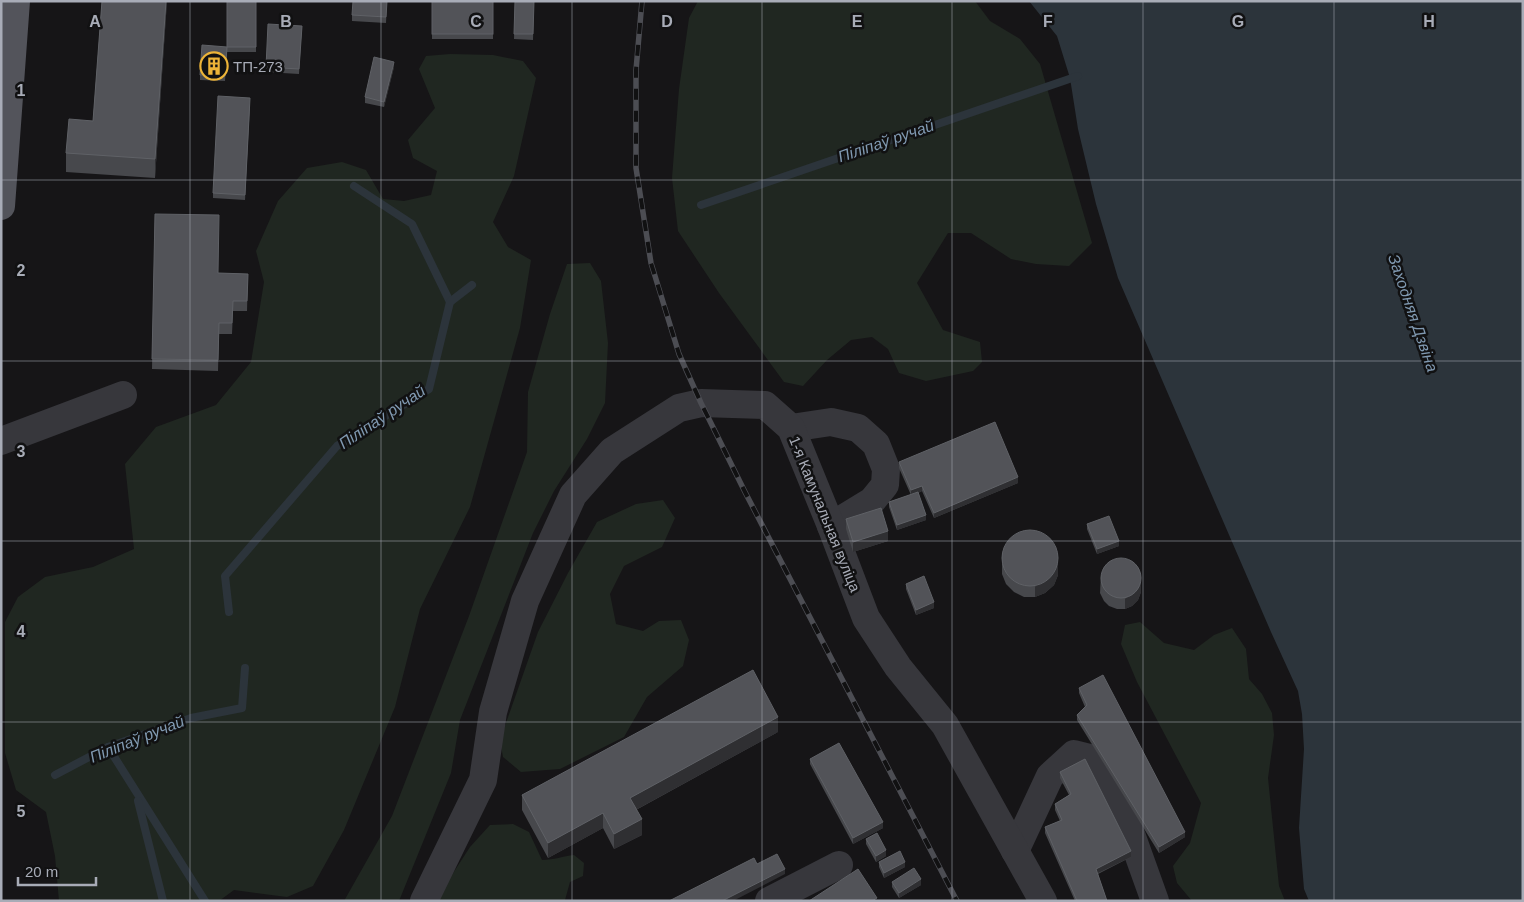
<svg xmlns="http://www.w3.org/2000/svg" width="1524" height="902" viewBox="0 0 1524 902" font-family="Arial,sans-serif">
<rect width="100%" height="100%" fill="#161517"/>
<!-- green -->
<g fill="#202721">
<path d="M 698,1 L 975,1 L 990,21 L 1020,39 L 1040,64 L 1092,243 L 1069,266 L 1036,264 L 1011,259 L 971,233 L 948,233 L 917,283 L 943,330 L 980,342 L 982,362 L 973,371 L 926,381 L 899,373 L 888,349 L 872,337 L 851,340 L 827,360 L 803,386 L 784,382 L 719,293 L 678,231 L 672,178 L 679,89 L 689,18 Z"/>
<path d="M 450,54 L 493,55 L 523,61 L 536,78 L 514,176 L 493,222 L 508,247 L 531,260 L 520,328 L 470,507 L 420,609 L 395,707 L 344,830 L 313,886 L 287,897 L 234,890 L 219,901 L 59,901 L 55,856 L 46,812 L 16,790 L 5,753 L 5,622 L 18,597 L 45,577 L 93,567 L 134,549 L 125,464 L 156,427 L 216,405 L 251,362 L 264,282 L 256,251 L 278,201 L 307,168 L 342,162 L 366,170 L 383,199 L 404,201 L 431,195 L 437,171 L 413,158 L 408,140 L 435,108 L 419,69 L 426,56 Z"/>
<path d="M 590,263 L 601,281 L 608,343 L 605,403 L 587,439 L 554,491 L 533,533 L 460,720 L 451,773 L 399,901 L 344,901 L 392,816 L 469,616 L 527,452 L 528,392 L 550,314 L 567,264 Z"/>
<path d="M 663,500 L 675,518 L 662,547 L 624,566 L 610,594 L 616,624 L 643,631 L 659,621 L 681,620 L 689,640 L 683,666 L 647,697 L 624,737 L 560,769 L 521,772 L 503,757 L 500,740 L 538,632 L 568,573 L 597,522 L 636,504 Z"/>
<path d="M 1140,622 L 1164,643 L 1194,650 L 1214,635 L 1232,628 L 1246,649 L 1249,679 L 1262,694 L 1272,713 L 1274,735 L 1268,778 L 1279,886 L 1285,901 L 1192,901 L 1177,883 L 1173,866 L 1190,843 L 1201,803 L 1137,682 L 1121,644 L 1125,625 Z"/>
<path d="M 513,824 L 529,832 L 542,860 C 554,860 563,856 574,855 L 584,863 L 583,876 L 570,882 L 565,900 L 566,901 L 435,901 L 470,847 L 490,825 Z"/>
</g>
<!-- water -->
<path fill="#2c343b" d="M 1029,1 L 1523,1 L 1523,901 L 1309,901 L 1304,889 L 1299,828 L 1304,749 L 1302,714 L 1298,691 L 1271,632 L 1118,278 L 1096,204 L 1078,129 L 1070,78 L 1057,36 Z"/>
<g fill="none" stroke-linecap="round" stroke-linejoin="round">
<!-- stream -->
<g stroke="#2c343b" stroke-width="8">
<path d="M 354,186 L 412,224 L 450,302"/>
<path d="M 701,205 L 1078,76"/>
<path d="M 229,612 L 225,576 L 337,446 L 429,389 L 450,302 L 472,285"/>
<path d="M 108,747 L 205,901"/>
<path d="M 55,775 L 108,747 L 191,718 L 242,708 L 245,668"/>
<path d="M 138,801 L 163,901"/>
</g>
<!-- minor -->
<g stroke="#37373c" stroke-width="28">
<path d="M 791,428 L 831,422 L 858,428 L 876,444 L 886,469 L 885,485 L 872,501 L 831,526"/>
<path d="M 1,441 L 123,395"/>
<path d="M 1015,851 L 1050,776 L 1074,754 L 1094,759 L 1117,795 L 1155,901"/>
<path d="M 424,901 L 483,780 L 493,712 L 525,601 L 573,495 L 612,451 L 679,408 L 701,403 L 765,405 L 791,428 L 831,526 L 866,618 L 898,667 L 945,725 L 1043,901"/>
<path d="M 769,901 L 839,865"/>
</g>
<!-- major -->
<path stroke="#53545b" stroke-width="28" d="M 1,206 L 16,1"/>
<!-- rail casing -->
<g stroke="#4c4d53" stroke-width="5.5">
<path id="rail" d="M 642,1 L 636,70 L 636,168 L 651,263 L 679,354 L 701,403 L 745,492 L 957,901"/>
</g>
<!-- rail -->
<use href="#rail" stroke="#111112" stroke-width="4" stroke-dasharray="11" stroke-linecap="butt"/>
</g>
<!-- wall -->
<g fill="#47484c">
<path d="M 102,1 L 167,1 L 155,178 L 66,172 L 66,153 L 93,121 Z"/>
<path d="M 256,1 L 256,52 L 227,52 L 225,81 L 200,80 L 200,75 L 227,47 Z"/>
<path d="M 387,1 L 386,23 L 352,21 L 352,15 Z"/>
<rect x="432" y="1" width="61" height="38"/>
<path d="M 515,1 L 534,1 L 533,40 L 514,39 Z"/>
<path d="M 302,26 L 299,74 L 266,72 L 266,67 Z"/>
<path d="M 394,67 L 384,107 L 365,103 L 365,97 Z"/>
<path d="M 250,104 L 245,200 L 213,198 L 213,193 Z"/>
<path d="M 155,214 L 218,273 L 248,274 L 247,311 L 233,311 L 232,334 L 219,334 L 218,371 L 152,369 Z"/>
<path d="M 899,462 L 1018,483 L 934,518 L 922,491 L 918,493 L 926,520 L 897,530 L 889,507 L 889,502 L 911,495 L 899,468 Z"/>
<path d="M 846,519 L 888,541 L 853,552 L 846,529 Z"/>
<path d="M 1087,524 L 1119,546 L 1097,554 L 1087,529 Z"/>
<path d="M 1002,552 L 1058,575 L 1054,585 L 1045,593 L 1035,597 L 1024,597 L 1014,592 L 1006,584 L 1002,574 Z"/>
<path d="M 1101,575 L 1141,592 L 1138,600 L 1132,606 L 1125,609 L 1117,609 L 1109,606 L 1104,601 L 1100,593 Z"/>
<path d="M 906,584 L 934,608 L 916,615 L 906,589 Z"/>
<path d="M 1079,688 L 1185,837 L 1159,853 L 1077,720 L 1077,715 L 1085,707 L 1079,693 Z"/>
<path d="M 778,732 L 636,810 L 642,835 L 614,849 L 603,828 L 548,858 L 522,810 L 522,795 Z"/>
<path d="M 810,759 L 883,828 L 853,844 L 810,764 Z"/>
<path d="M 1060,772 L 1131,857 L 1098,874 L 1107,901 L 1075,901 L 1045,833 L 1045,827 L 1060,821 L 1055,810 L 1055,804 L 1069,795 L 1060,778 Z"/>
<path d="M 866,839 L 886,856 L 876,862 L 866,844 Z"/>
<path d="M 879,862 L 905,867 L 884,878 L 879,867 Z"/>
<path d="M 892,882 L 921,885 L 899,898 L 892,887 Z"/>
</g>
<!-- shaded-wall -->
<g fill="#2f2f32">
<path d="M 166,1 L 167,1 L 155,178 L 155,159 Z"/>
<path d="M 394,62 L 394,67 L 384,107 L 384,102 Z"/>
<path d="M 1018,477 L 1018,483 L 934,518 L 934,513 Z"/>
<path d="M 922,486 L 922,491 L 911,496 L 911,490 Z"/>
<path d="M 926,515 L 926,520 L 897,530 L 897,525 Z"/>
<path d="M 888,531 L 888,541 L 853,552 L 853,542 Z"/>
<path d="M 1119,541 L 1119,546 L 1097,554 L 1097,549 Z"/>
<path d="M 1058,553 L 1058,575 L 1054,585 L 1045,593 L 1035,597 L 1035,587 Z"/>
<path d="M 1141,582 L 1141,592 L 1138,600 L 1132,606 L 1125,609 L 1125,599 Z"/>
<path d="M 934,602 L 934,608 L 916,615 L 916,610 Z"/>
<path d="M 778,717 L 778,732 L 630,813 L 630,798 Z"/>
<path d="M 603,813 L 603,828 L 548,858 L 548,843 Z"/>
<path d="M 642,819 L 642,835 L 614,849 L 614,834 Z"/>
<path d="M 883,822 L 883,828 L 853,844 L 853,838 Z"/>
<path d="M 1185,832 L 1185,837 L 1159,853 L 1159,847 Z"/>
<path d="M 886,850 L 886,856 L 876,862 L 876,856 Z"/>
<path d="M 1131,851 L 1131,857 L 1096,874 L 1096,869 Z"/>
<path d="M 905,862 L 905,867 L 884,878 L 884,873 Z"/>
<path d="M 785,869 L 785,874 L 733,901 L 722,901 Z"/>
<path d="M 921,879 L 921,885 L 899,898 L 899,893 Z"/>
</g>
<!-- building -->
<g fill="#525358" stroke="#5f6166">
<path d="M 102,1 L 166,1 L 155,159 L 66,153 L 69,119 L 93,121 Z"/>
<path d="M 227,1 L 256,1 L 256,47 L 227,47 L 225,76 L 200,75 L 202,45 L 227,47 Z"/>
<path d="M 353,1 L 387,1 L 386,17 L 352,15 Z"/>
<rect x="432" y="1" width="61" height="33"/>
<path d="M 515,1 L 534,1 L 533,34 L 514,34 Z"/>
<path d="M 268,24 L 302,26 L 299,69 L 266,67 Z"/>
<path d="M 374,57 L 394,62 L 384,102 L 365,97 Z"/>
<path d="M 218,96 L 250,98 L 245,195 L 213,193 Z"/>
<path d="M 155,214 L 219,215 L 218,273 L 248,274 L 247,301 L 233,301 L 232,323 L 219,323 L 218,360 L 152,359 Z"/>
<path d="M 995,422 L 1018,477 L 934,513 L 922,486 L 911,490 L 899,462 Z"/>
<path d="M 918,492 L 926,515 L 897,525 L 889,502 Z"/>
<path d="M 881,508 L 888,531 L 853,542 L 846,519 Z"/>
<path d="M 1109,516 L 1119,541 L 1097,549 L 1087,524 Z"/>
<circle cx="1030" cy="558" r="28"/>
<circle cx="1121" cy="578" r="20"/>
<path d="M 924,576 L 934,602 L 916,610 L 906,584 Z"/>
<path d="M 753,670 L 778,717 L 630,798 L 642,819 L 614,834 L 603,813 L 548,843 L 522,795 Z"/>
<path d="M 1103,675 L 1185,832 L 1159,847 L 1077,715 L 1087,705 L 1079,688 Z"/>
<path d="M 839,743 L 883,822 L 853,838 L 810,759 Z"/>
<path d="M 1085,759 L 1131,851 L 1096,869 L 1107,901 L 1077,901 L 1045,827 L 1062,820 L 1055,804 L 1071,794 L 1060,772 Z"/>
<path d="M 877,833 L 886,850 L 876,856 L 866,839 Z"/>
<path d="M 900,851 L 905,862 L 884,873 L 879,862 Z"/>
<path d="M 777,854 L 785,869 L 722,901 L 669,901 L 754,858 L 757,864 Z"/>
<path d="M 914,868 L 921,879 L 899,893 L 892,882 Z"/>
<path d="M 858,869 L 877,898 L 872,901 L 809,901 Z"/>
</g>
<!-- grid -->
<path fill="none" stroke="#a8acb7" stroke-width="1" stroke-opacity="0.55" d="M 190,1 L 190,901M 381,1 L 381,901M 572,1 L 572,901M 762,1 L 762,901M 952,1 L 952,901M 1143,1 L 1143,901M 1334,1 L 1334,901M 1,180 L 1523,180M 1,361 L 1523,361M 1,541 L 1523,541M 1,722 L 1523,722"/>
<!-- icons -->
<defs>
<g id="building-ring" transform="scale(1.4375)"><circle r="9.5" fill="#111112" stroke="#edb438" stroke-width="1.5"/><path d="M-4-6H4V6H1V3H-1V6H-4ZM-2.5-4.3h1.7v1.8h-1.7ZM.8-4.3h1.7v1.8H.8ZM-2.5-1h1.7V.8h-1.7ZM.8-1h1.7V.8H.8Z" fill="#edb438"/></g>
</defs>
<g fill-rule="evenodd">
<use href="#building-ring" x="214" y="66"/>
</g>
<g text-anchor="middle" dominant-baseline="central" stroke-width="5" stroke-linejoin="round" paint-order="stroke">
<!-- poi labels -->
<g font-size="15" fill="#a8acb7" stroke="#111112" text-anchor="start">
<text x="233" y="66">ТП-273</text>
</g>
<!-- street labels -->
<g font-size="15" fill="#a8acb7" stroke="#111112">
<text transform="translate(825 514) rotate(68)">1-я Камунальная вуліца</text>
</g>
<!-- water labels -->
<g font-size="16" font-style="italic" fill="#8099b1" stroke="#111112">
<text transform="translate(886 141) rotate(-19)">Піліпаў ручай</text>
<text transform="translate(1413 313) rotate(71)">Заходняя Дзвіна</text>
<text transform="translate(382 417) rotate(-34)">Піліпаў ручай</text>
<text transform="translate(137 739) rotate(-22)">Піліпаў ручай</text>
</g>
</g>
<g font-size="16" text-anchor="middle" font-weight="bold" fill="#a8acb7" stroke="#111112" stroke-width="5" stroke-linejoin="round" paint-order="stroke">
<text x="95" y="27">A</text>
<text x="286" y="27">B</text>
<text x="476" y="27">C</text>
<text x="667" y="27">D</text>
<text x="857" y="27">E</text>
<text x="1048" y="27">F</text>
<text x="1238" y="27">G</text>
<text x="1429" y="27">H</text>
<text x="21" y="96">1</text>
<text x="21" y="276">2</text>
<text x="21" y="457">3</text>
<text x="21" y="637">4</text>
<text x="21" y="817">5</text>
</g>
<!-- border -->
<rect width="1524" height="902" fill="none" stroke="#a8acb7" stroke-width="5"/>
<!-- scale -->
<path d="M18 877v8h78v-8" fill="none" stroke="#a8acb7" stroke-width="2.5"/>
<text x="25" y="877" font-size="15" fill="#a8acb7" stroke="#111112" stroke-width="4" paint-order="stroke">20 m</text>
</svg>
